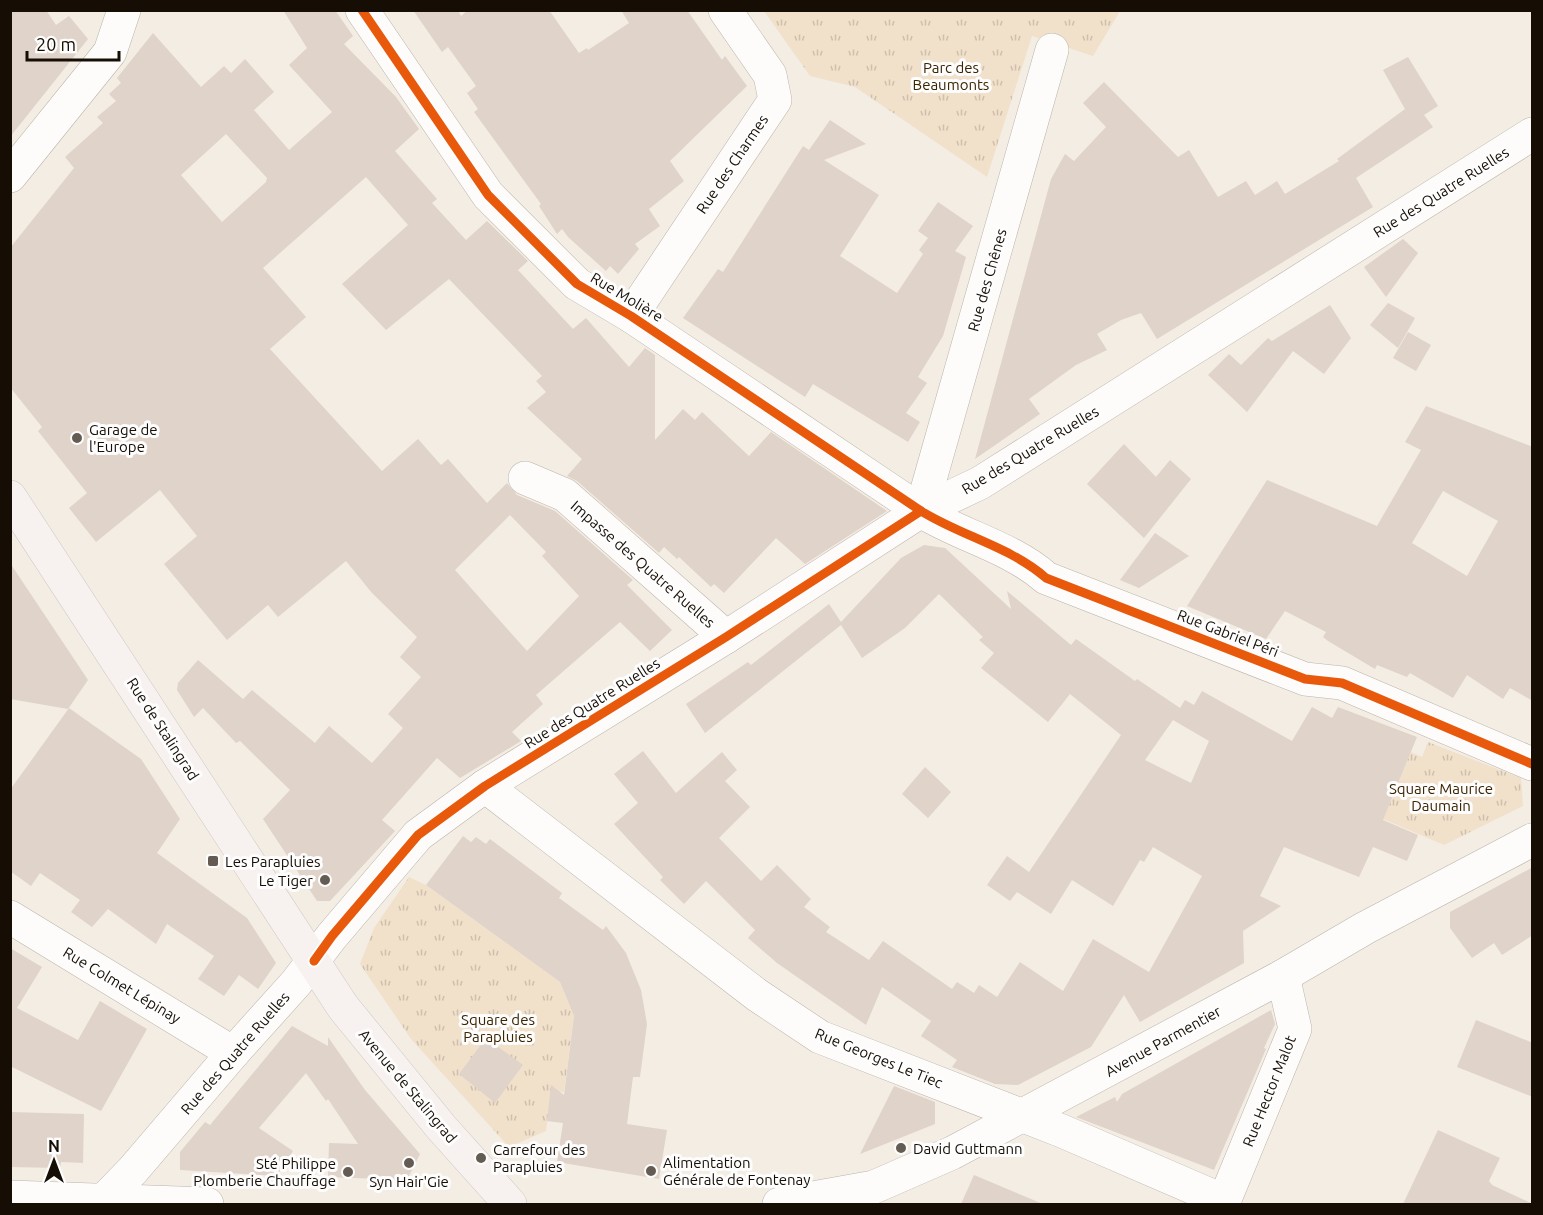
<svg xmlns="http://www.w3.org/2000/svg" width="1543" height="1215" viewBox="0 0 1543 1215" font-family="Ubuntu,sans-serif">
<defs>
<pattern id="park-tufts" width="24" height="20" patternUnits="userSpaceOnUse" patternTransform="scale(1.5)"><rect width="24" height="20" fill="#f1e1cb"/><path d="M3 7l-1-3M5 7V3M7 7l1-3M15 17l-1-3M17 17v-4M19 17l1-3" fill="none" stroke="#cec0ad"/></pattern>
</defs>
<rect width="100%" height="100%" fill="#f4ede3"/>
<!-- park -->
<g fill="url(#park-tufts)">
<path d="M 764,11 L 1120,11 L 1093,56 L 1032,36 L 987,177 L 855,87 L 810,76 Z"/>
<path d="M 1428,742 L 1521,778 L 1523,806 L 1444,845 L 1383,819 L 1411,752 L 1422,757 Z"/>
<path d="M 409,877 L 426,885 L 560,982 L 574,1016 L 564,1092 L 551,1091 L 546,1131 L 509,1147 L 411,1039 L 360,964 L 374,928 Z"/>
</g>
<!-- building -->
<g fill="#e0d3c9" fill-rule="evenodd">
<path d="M 10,10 L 46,10 L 56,25 L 69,16 L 88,39 L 10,137 Z"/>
<path d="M 283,10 L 335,10 L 353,36 L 344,44 L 396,97 L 419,129 L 395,151 L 437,199 L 432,203 L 466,240 L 487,221 L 528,261 L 518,270 L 573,329 L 586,318 L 629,367 L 645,348 L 655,355 L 655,440 L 683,409 L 695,420 L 702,412 L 749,456 L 771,432 L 887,511 L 805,564 L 776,538 L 724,593 L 714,584 L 711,587 L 679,557 L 677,559 L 664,547 L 659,553 L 577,481 L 567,476 L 582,459 L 527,408 L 546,392 L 536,381 L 542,376 L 449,279 L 386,330 L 342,284 L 408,225 L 366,177 L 263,268 L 306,317 L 270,349 L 382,471 L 418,439 L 441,465 L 448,459 L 487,503 L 507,483 L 517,495 L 555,511 L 633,580 L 627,585 L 672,630 L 650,651 L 620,622 L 536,695 L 543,704 L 512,732 L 521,741 L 460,778 L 437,758 L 382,820 L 395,831 L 330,901 L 317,901 L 263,819 L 290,790 L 240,741 L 236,743 L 203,708 L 194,717 L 177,690 L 178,683 L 198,660 L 243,699 L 252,690 L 315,743 L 329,726 L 372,763 L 403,728 L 388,714 L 421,677 L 400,657 L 417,637 L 372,593 L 346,561 L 278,617 L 268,605 L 227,640 L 164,564 L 197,536 L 160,490 L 96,542 L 69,508 L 87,493 L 38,431 L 42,427 L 10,387 L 10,248 L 74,168 L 65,157 L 103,123 L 97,117 L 116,101 L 109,94 L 121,83 L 117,78 L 153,33 L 201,87 L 224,66 L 231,73 L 245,59 L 274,92 L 254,110 L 289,150 L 332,112 L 289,65 L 307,48 ZM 226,134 L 267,178 L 266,182 L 222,222 L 181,175 ZM 510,515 L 546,552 L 542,556 L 579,596 L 527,651 L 455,570 Z"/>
<path d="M 413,10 L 458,10 L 461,16 L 468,10 L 549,10 L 579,53 L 587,48 L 588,50 L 629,23 L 621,10 L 687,10 L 722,60 L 725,56 L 747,86 L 670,161 L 684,181 L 649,209 L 660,226 L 635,244 L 639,249 L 618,274 L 610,266 L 606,271 L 568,237 L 562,229 L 557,234 L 539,206 L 541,204 L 474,112 L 478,109 L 467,93 L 476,86 L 448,47 L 442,52 Z"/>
<path d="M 1408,57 L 1438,106 L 1424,115 L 1433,127 L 1356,178 L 1373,207 L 1157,339 L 1141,313 L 1121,320 L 1097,334 L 1107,350 L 1076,365 L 1029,399 L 1040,414 L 975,459 L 1051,179 L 1065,154 L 1074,161 L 1106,127 L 1083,103 L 1104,82 L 1178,157 L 1189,150 L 1218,197 L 1246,181 L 1255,195 L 1277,181 L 1285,194 L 1339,161 L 1337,159 L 1405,109 L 1383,70 Z"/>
<path d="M 830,120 L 866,144 L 824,160 L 879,195 L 840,256 L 897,293 L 923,254 L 919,250 L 928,238 L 918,231 L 938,202 L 973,226 L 955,251 L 966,257 L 943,336 L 918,377 L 927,383 L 906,413 L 920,422 L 908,442 L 813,384 L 805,397 L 683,318 L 718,269 L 723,272 L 803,146 L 809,150 Z"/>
<path d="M 1403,239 L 1418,253 L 1386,297 L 1364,267 Z"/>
<path d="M 1388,303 L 1415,318 L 1398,348 L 1370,325 Z"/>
<path d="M 1330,305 L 1351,338 L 1324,374 L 1293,351 L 1247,412 L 1208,375 L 1229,354 L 1241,365 L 1268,338 L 1272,341 Z"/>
<path d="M 1408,332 L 1431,345 L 1416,371 L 1393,358 Z"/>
<path d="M 1426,406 L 1533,447 L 1533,701 L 1510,688 L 1503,699 L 1467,675 L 1453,698 L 1410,673 L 1407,677 L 1377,665 L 1375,669 L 1328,641 L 1323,637 L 1326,632 L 1285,611 L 1266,639 L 1187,606 L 1267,480 L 1377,526 L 1421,450 L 1405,442 ZM 1443,491 L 1498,521 L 1467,576 L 1412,543 Z"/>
<path d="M 1124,444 L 1156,477 L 1170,460 L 1191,479 L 1144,538 L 1087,484 Z"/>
<path d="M 1155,533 L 1189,556 L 1139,588 L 1120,580 Z"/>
<path d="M 924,545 L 945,548 L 1011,609 L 1007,591 L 1071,645 L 1076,639 L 1135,681 L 1137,679 L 1180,708 L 1185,700 L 1194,705 L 1202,691 L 1292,741 L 1312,707 L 1332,718 L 1338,707 L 1417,737 L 1383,820 L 1418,835 L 1407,861 L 1373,847 L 1359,877 L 1284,847 L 1260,896 L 1281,906 L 1243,931 L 1244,963 L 1140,1022 L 1124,995 L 1091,1047 L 1018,1085 L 995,1084 L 952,1067 L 957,1060 L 921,1036 L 931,1021 L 882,987 L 866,1025 L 777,963 L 748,938 L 755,930 L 706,881 L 684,904 L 660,880 L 663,877 L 614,824 L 638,803 L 614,774 L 643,751 L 676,793 L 722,752 L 737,770 L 725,781 L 750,807 L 719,838 L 761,881 L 777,865 L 811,899 L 804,907 L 830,927 L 826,932 L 869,960 L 883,941 L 952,989 L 957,982 L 974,993 L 979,985 L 997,997 L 1020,962 L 1063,991 L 1093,939 L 1149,972 L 1202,876 L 1153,847 L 1144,862 L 1140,860 L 1113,906 L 1072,880 L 1051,914 L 1017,892 L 1010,901 L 987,885 L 1007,856 L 1029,872 L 1121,735 L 1070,694 L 1048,722 L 981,668 L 994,653 L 979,640 L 983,637 L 939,594 L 905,628 L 862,658 L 841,625 L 705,733 L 686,704 L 748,662 L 751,665 L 829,604 L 841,622 L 901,558 ZM 1173,720 L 1209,741 L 1191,783 L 1145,760 Z"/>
<path d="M 10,563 L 88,680 L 68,709 L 10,699 Z"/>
<path d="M 69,708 L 141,759 L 180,819 L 157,853 L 247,918 L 276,963 L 258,989 L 239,975 L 224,996 L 198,979 L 214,956 L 167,924 L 156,944 L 108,909 L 92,927 L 71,912 L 80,900 L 40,873 L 31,886 L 10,871 L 10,790 Z"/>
<path d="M 925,767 L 951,792 L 928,818 L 902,794 Z"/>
<path d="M 463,836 L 471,842 L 476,837 L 486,844 L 490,839 L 562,893 L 559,898 L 603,930 L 606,926 L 626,953 L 641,990 L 647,1024 L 640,1077 L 633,1077 L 627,1124 L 667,1130 L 659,1179 L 557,1162 L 563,1123 L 547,1121 L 551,1085 L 564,1095 L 574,1016 L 560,982 L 426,885 Z"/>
<path d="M 1533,867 L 1533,935 L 1502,955 L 1494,943 L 1472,958 L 1450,928 L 1450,912 Z"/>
<path d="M 10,948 L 42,967 L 17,1008 L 78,1040 L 100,1001 L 147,1029 L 101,1111 L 10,1066 Z"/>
<path d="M 1271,1010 L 1275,1024 L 1264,1048 L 1266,1049 L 1214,1170 L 1076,1117 L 1115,1097 L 1117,1102 L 1122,1094 Z"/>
<path d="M 1476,1020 L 1533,1043 L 1533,1097 L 1457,1067 Z"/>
<path d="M 292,1026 L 328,1046 L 328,1037 L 365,1090 L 420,1154 L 407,1180 L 328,1177 L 329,1143 L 358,1144 L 328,1099 L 326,1101 L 306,1073 L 259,1128 L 293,1151 L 277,1176 L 180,1170 L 180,1152 L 205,1122 L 210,1125 Z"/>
<path d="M 486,1038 L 523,1065 L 495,1103 L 459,1074 Z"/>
<path d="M 894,1086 L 935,1102 L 935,1124 L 860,1154 Z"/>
<path d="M 10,1112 L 84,1114 L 83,1163 L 61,1162 L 60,1168 L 10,1167 Z"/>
<path d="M 1438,1130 L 1500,1158 L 1489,1181 L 1492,1185 L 1533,1204 L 1403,1204 Z"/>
<path d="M 974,1175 L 1043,1204 L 961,1204 Z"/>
</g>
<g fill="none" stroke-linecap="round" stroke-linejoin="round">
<!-- minor casing -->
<g stroke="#bbb4ab" stroke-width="34">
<g id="minor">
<path d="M 362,10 L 488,195 L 577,284 L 631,316 L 921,511 C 961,536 1011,547 1046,578 L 1305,679 L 1342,683 L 1532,764"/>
<path d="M 10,176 L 110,52 L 124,10"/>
<path d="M 631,316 L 775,100 L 770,75 L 725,10"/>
<path d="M 525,478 L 565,495 L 726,637"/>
<path d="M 921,511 L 1052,50"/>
<path d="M 485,786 L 757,995 L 820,1037 L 1062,1131 L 1224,1201"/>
<path d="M 10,917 L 233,1053"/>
<path d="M 10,1197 L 207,1204"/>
<path d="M 100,1204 L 133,1170 L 233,1053 L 296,983 L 332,936 L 418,835 L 485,786 L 726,637 L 921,511 L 980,483 L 1532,134"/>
<path d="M 779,1204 L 874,1187 L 952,1153 L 1283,976 L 1365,928 L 1532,840"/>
<path d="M 1223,1204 L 1295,1029 L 1283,976"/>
</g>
</g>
<!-- major casing -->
<g stroke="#ccc8c3" stroke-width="34">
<path id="major" d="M 10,497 L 343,1007 L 441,1127 L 510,1204"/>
</g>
<!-- minor -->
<use href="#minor" stroke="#fdfcfb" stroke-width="33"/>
<!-- major -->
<use href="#major" stroke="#f7f2f0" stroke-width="33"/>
<!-- cycleway casing -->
<g stroke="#fdfdfd" stroke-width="13">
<g id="cycleway">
<path d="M 362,10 L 488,195 L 577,284 L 631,316 L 921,511 C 961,536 1011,547 1046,578 L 1305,679 L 1342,683 L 1532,764"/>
<path d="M 314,961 L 332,936 L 418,835 L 485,786 L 726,637 L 921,511"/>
</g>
</g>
<!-- cycleway -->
<use href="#cycleway" stroke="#e8590c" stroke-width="9"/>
</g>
<!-- markers -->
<g fill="#645c53" stroke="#fdfdfd" stroke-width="2">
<circle cx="77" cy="438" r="6"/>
<rect x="207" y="855" width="12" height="12" rx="3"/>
<circle cx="325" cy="880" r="6"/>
<circle cx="901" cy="1148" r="6"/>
<circle cx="481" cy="1158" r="6"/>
<circle cx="409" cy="1163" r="6"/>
<circle cx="651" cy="1171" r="6"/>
<circle cx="348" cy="1172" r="6"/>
</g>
<g text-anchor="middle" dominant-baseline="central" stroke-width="6" stroke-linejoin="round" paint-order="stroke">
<!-- park labels -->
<g font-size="15" fill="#3b2400" stroke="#fdfdfd">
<text x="951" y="67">Parc des<tspan x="951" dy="17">Beaumonts</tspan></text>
<text x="1441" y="788">Square Maurice<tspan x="1441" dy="17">Daumain</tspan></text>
<text x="498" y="1019">Square des<tspan x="498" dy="17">Parapluies</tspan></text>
</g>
<!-- street labels -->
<g font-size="15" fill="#160e05" stroke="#fdfdfd">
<text transform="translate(732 164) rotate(-56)">Rue des Charmes</text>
<text transform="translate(1441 192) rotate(-32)">Rue des Quatre Ruelles</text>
<text transform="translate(987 280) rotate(-74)">Rue des Chênes</text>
<text transform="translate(627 297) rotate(31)">Rue Molière</text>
<text transform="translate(1030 450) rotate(-31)">Rue des Quatre Ruelles</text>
<text transform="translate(643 564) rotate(41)">Impasse des Quatre Ruelles</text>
<text transform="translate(1228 633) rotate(21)">Rue Gabriel Péri</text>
<text transform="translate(592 703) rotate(-32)">Rue des Quatre Ruelles</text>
<text transform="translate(163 729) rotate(57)">Rue de Stalingrad</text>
<text transform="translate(122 985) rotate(31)">Rue Colmet Lépinay</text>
<text transform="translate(1163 1041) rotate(-29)">Avenue Parmentier</text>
<text transform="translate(235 1053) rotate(-49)">Rue des Quatre Ruelles</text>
<text transform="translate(879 1058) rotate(22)">Rue Georges Le Tiec</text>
<text transform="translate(408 1086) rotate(50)">Avenue de Stalingrad</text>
<text transform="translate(1269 1091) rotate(-68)">Rue Hector Malot</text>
</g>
<!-- poi labels -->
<g font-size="15" fill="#160e05" stroke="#fdfdfd" text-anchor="start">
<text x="89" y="429">Garage de<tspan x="89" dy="17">l'Europe</tspan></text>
<text x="225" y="861">Les Parapluies</text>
<text x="313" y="880" text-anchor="end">Le Tiger</text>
<text x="913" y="1148">David Guttmann</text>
<text x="493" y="1149">Carrefour des<tspan x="493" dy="17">Parapluies</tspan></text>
<text x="663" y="1162">Alimentation<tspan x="663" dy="17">Générale de Fontenay</tspan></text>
<text x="336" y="1163" text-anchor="end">Sté Philippe<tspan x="336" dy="17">Plomberie Chauffage</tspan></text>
<text x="409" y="1181" text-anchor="middle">Syn Hair'Gie</text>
</g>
</g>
<!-- border -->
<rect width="1543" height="1215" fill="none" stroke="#160e05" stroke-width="24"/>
<!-- north arrow -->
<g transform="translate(54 1161)" stroke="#fdfdfd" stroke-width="4.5" paint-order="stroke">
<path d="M0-4.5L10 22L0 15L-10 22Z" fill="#160e05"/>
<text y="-9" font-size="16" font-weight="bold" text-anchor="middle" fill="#160e05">N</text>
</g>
<!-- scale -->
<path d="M27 51v9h92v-9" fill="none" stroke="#160e05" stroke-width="3"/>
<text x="36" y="51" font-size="18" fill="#160e05" stroke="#fdfdfd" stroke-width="4.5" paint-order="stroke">20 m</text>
</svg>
